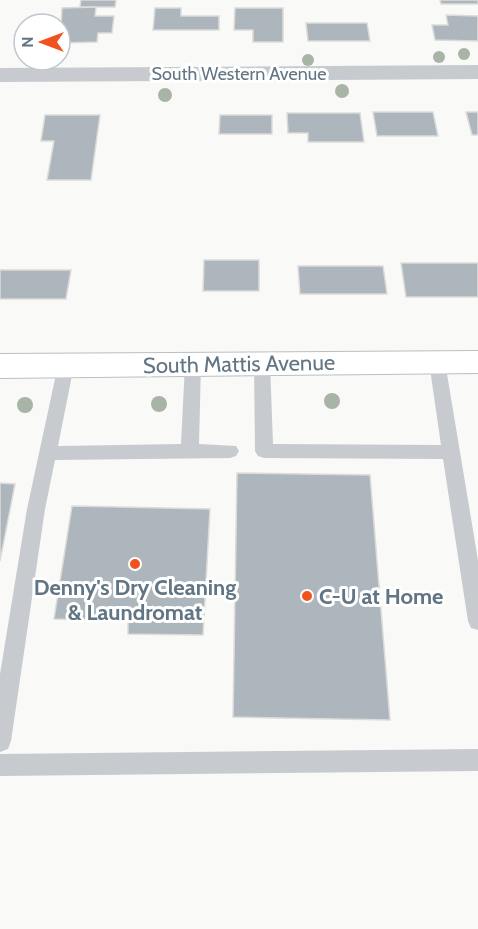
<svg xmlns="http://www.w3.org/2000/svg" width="478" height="929" viewBox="0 0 478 929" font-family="Cabin,sans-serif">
<rect width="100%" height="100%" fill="#f9f9f7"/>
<!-- building -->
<g fill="#adb6bc" stroke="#dbdbd9" stroke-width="1.5">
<path d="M 81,0 L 116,0 L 115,7 L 80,7 Z"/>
<path d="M 440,0 L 478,0 L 478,4 L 441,4 Z"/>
<path d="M 96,7 L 95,16 L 114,16 L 112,33 L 98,33 L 97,42 L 60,43 L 62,8 Z"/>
<path d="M 155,8 L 181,8 L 181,16 L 219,16 L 219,30 L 153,30 Z"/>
<path d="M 235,8 L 283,8 L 283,42 L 253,42 L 253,30 L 234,30 Z"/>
<path d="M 446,15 L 478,16 L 478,41 L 435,40 L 432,25 L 448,25 Z"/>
<path d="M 306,23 L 367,23 L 370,41 L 308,41 Z"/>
<path d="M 373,112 L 433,112 L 438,136 L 377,136 Z"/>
<path d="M 466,112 L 478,112 L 478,135 L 472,135 Z"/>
<path d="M 287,113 L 360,113 L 364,142 L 308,142 L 308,133 L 288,133 Z"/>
<path d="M 45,115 L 100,115 L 91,180 L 47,180 L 54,141 L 41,141 Z"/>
<path d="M 220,115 L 272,115 L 272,134 L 219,134 Z"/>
<path d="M 204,260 L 259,260 L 259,291 L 203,291 Z"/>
<path d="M 401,263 L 478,263 L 478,297 L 406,297 Z"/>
<path d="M 298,266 L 383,266 L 387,294 L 300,294 Z"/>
<path d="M 0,270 L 71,270 L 66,299 L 0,299 Z"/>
<path d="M 237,473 L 370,475 L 390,720 L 233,717 Z"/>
<path d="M 0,483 L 15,484 L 0,561 Z"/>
<path d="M 72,506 L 210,509 L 203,635 L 128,634 L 128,621 L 54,619 Z"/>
</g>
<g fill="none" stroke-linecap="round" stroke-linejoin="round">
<!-- secondary casing -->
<g stroke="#b9bfc3" stroke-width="2">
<path id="secondary" d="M 478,351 L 478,373 L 0,378 L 0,354 Z"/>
</g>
<!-- service -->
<g fill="#c7cbcf" fill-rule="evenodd">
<path d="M 437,356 L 445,362 L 478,560 L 478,630 L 471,628 L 468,621 L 443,459 L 264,458 L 258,456 L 255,451 L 254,363 L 256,359 L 262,357 L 270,363 L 273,444 L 441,445 L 429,362 Z"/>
<path d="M 193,358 L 201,364 L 199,444 L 236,446 L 239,451 L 236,456 L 230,458 L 55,460 L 45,509 L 11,741 L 8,749 L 0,752 L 0,674 L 27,509 L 58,365 L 66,359 L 74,365 L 58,446 L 181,444 L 185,364 Z"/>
<path d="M 478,749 L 478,771 L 0,776 L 0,754 Z"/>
</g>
<!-- minor -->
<path fill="#c7cbcf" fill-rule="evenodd" d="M 478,65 L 478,79 L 0,82 L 0,68 Z"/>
<!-- secondary -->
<use href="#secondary" fill="#fff" fill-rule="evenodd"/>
</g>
<!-- trees -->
<g fill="#a8b4a5">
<circle cx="464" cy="54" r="6"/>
<circle cx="439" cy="57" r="6"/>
<circle cx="308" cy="60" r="6"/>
<circle cx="342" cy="91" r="7"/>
<circle cx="165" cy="95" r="7"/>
<circle cx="332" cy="401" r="8"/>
<circle cx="159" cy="404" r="8"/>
<circle cx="25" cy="405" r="8"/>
</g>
<!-- markers -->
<g fill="#f1531f" stroke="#fff" stroke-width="2">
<circle cx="135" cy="564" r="6"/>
<circle cx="307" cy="596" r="6"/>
</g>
<g text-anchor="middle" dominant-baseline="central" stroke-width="6" stroke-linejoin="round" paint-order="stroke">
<!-- far-street labels -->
<g font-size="18" fill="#627584" stroke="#fff">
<text x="239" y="74">South Western Avenue</text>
</g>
<!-- street labels -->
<g font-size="22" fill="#627584" stroke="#fff">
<text transform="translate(239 364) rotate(-1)">South Mattis Avenue</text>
</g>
<!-- poi labels -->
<g font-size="22" font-weight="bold" fill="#627584" stroke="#fff">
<text x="135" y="587">Denny's Dry Cleaning<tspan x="135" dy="25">&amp; Laundromat</tspan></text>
<text x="319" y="596" text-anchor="start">C-U at Home</text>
</g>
</g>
<!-- north arrow -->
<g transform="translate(42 42) rotate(270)"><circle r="28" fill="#ffffff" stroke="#c0c8ce" stroke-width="1.5"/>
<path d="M0-4.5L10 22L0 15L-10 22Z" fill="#f1531f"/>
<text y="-9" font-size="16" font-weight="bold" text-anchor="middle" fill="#627584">N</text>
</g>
</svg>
